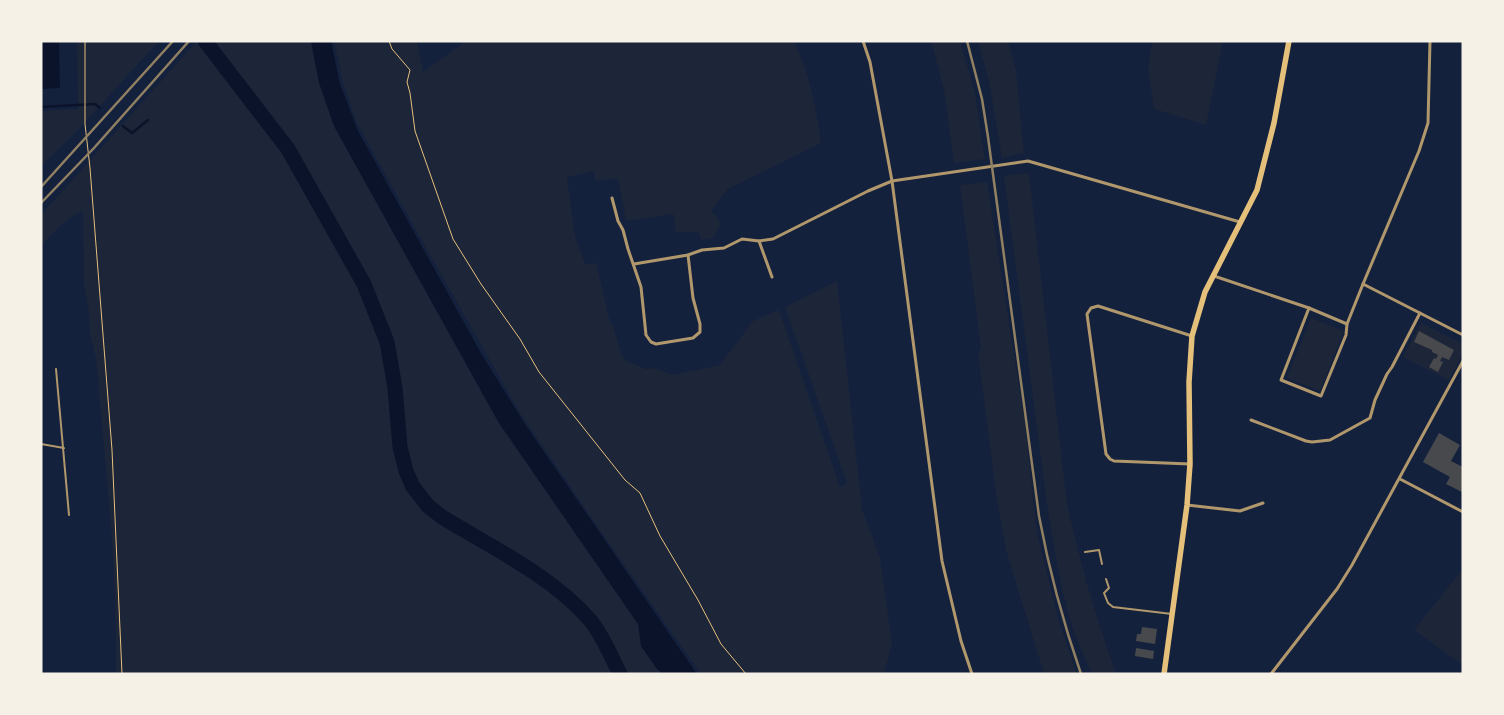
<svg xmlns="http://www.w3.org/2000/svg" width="1504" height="715" viewBox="0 0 1504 715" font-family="Cabin,sans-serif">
<rect width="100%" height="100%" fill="#14213d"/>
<!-- green -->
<g fill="#1d2539">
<path d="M 77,41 L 159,41 L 75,133 L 41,166 L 41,111 L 78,109 Z"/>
<path d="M 197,41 L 311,41 C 315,71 324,98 334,126 L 484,397 L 499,423 L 638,624 L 641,646 L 657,669 L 663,674 L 116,674 C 118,569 105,463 96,358 L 90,334 L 89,312 L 84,285 L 83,210 L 63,223 L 41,245 L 41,215 Z"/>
<path d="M 334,41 L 417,41 L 423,72 L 466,41 L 794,41 C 809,73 817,109 821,143 L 728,189 L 711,211 L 716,216 L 720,224 L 713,238 L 701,240 L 699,232 L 676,232 L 673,214 L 626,221 L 618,178 L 595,181 L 594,171 L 567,177 L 575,236 L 585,264 L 596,263 L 610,322 L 613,326 L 622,356 L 627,361 L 646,369 L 654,368 L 673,375 L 720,365 L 753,321 L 779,310 L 840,487 L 847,483 L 785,307 L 837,281 L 862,509 L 880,558 L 892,643 L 884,674 L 701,674 L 615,552 L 520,413 L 421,239 L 356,121 L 343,83 Z"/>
<path d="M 931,41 L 960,41 L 975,94 L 985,159 L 954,163 L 944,89 Z"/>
<path d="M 978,41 L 1008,41 L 1016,71 L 1024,153 L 1002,158 L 990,86 Z"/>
<path d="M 1152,41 L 1223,41 L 1206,125 L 1154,109 L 1148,69 Z"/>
<path d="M 1029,173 L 1067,504 C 1080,563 1096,617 1116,674 L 1092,674 C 1083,654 1073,633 1068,612 C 1059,579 1054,546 1048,512 L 1004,176 Z"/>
<path d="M 987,182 L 1025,425 L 1037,533 L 1059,622 L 1077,674 L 1044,674 L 1006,550 L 996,493 L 978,353 L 981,348 L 960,185 Z"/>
<path d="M 1311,318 L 1344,331 L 1320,391 L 1287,378 Z"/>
<path d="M 1421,323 L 1461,343 L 1463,353 L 1449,380 L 1403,357 Z"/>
<path d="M 1461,571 L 1463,572 L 1463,665 L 1414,630 Z"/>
</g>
<!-- water -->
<g fill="#0b132b">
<path d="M 41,41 L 59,41 L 60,88 L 41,89 Z"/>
<path d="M 311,41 L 331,41 L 340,84 L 358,131 L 482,355 L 525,424 L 697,674 L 662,673 L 657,669 L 641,646 L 638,624 L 499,423 L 334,126 L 319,83 Z"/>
</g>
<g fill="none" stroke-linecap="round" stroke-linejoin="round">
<!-- stream -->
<g stroke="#0b132b" stroke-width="2.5">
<path d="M 41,107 L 95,104 L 100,108"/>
<path d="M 123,126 L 132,133 L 148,120"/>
</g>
<!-- river -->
<path stroke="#0b132b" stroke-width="15" d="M 205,41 L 288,149 L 364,284 L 387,342 L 395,388 L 400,447 L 406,471 L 413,487 L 428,506 L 442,517 C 491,547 552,576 590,620 C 603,636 611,656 620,674"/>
</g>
<!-- building -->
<g fill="#48494c">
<path d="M 1419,331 L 1454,350 L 1449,360 L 1442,357 L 1440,361 L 1443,362 L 1438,372 L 1429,367 L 1434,358 L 1436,359 L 1438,355 L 1432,352 L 1432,350 L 1414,342 Z"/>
<path d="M 1439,433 L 1460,445 L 1451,461 L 1463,467 L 1462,492 L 1446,484 L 1450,477 L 1423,462 Z"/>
<path d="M 1142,627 L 1157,629 L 1155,644 L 1136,641 L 1137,634 L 1141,634 Z"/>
<path d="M 1136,648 L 1154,651 L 1153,659 L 1135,656 Z"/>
</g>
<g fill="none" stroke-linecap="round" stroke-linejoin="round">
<!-- path -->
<g stroke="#e5c07b" stroke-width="1">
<path d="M 85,41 L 85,124 L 90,168 L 112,450 L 122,674"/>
<path d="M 389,41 L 392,49 L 410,70 L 407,82 L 410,93 L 415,131 L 453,239 L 481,284 L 520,339 L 539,372 L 625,480 L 640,493 L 660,536 L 698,600 L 721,644 L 746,674"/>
</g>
<!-- service -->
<g stroke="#b1986c" stroke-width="2">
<path d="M 56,369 L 69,515"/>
<path d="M 41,444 L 64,448"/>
<path d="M 1085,552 L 1099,550 L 1102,564"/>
<path d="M 1106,579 L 1109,588 L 1104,593 L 1108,603 L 1113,607 L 1172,614"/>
</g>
<!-- minor -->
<g stroke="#b1986c" stroke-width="3">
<path d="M 863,41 L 870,62 L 892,181 L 942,561 L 961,641 L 972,674"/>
<path d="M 612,198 L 618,221 L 623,230 L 628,249 L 641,287 L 646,335 L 651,342 L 656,344 L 693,338 L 700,332 L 700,324 L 693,298 L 688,255"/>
<path d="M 634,264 L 688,255 L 702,250 L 724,248 L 742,239 L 759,241"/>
<path d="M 1214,276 L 1309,308 L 1347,324 L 1363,284 L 1463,335"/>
<path d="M 772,277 L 759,241 L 773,239 L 868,191 L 892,181 L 1028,161 L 1240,222"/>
<path d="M 1363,284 L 1419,151 L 1428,123 L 1430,41"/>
<path d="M 1309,308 L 1281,380 L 1321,396 L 1346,335 L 1347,324"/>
<path d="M 1251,420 L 1306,441 L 1312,442 L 1330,440 L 1370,418 L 1375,400 L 1387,374 L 1392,367 L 1420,313"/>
<path d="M 1190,464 L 1114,461 L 1110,459 L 1106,454 L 1087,314 L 1091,308 L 1098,306 L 1192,336"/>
<path d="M 1400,479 L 1463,512"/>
<path d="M 1187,505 L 1240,511 L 1263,503"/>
<path d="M 1271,674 L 1337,589 L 1352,565 L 1463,361"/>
</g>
<!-- primary -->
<path stroke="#e5c07b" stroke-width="5.5" d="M 1164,674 L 1187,505 L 1190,464 L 1189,382 L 1192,336 L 1205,292 L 1257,190 L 1274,123 L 1289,41"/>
<!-- rail -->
<g stroke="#918062" stroke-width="2.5">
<path d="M 967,41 L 982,99 L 988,137 L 1039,516 C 1049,570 1063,622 1081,674"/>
<path d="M 41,187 L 173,41"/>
<path d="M 41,203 L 94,148 L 189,41"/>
</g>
</g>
<!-- border -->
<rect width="1504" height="715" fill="none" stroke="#f6f1e7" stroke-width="85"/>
</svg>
